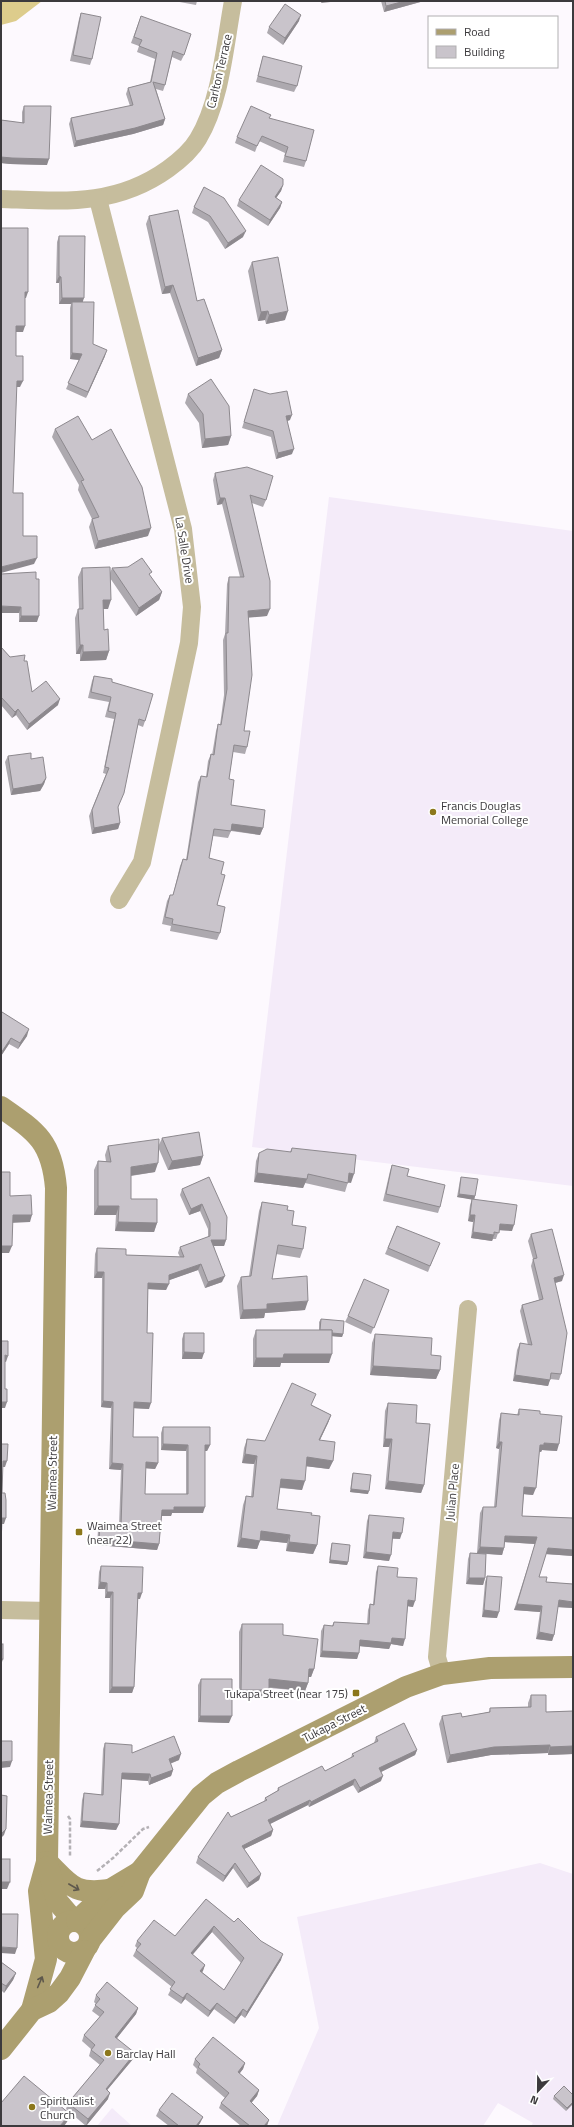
<svg xmlns="http://www.w3.org/2000/svg" width="574" height="2127" viewBox="0 0 574 2127" font-family="'Titillium Web',sans-serif">
<rect width="100%" height="100%" fill="#fdf9fe"/>
<!-- built -->
<g fill="#f4ebf9">
<path d="M 329,497 L 573,531 L 573,1186 L 252,1147 Z"/>
<path d="M 540,1863 L 573,1874 L 573,2126 L 531,2126 L 533,2123 L 498,2103 L 483,2126 L 277,2126 L 319,2028 L 297,1917 Z"/>
<path d="M 112,2108 L 132,2126 L 97,2126 Z"/>
</g>
<!-- green -->
<path fill="#ddcc8c" d="M 1,1 L 42,1 L 16,21 L 1,25 Z"/>
<g fill="none" stroke-linecap="round" stroke-linejoin="round">
<!-- path -->
<g stroke="#b4b1b5" stroke-width="2.5" stroke-dasharray="4 2" stroke-linecap="butt">
<path d="M 68,1816 L 70,1819 L 70,1856"/>
<path d="M 97,1871 L 113,1858 L 143,1829 L 149,1827"/>
</g>
<!-- minor -->
<g stroke="#c6bd9d" stroke-width="18">
<path d="M 1,199 C 62,201 115,207 168,169 C 179,161 191,151 198,139 C 221,101 225,44 233,1"/>
<path d="M 98,199 L 183,529 L 192,607 L 189,643 L 142,862 L 119,900"/>
<path d="M 1,1610 L 50,1611"/>
<path d="M 442,1674 L 437,1657 L 468,1309"/>
</g>
<!-- secondary -->
<g stroke="#ac9f6f" stroke-width="22">
<path d="M 1,1107 C 37,1132 52,1142 56,1188 L 47,1862 L 39,1891 L 46,1959 L 32,2010"/>
<path d="M 47,1862 C 71,1886 74,1895 110,1890"/>
<path d="M 48,1867 L 57,1901 L 74,1921"/>
<circle cx="74" cy="1937" r="16"/>
<path d="M 77,1921 L 110,1890 L 140,1872"/>
<path d="M 90,1940 L 115,1908 L 133,1891 L 140,1872 L 201,1796 L 217,1783 L 239,1771 L 406,1687 L 442,1674 L 490,1668 L 573,1667"/>
<path d="M 1,2049 L 32,2010 L 49,2002 L 59,1993 L 70,1978 L 84,1951"/>
</g>
</g>
<!-- wall -->
<g fill="#ada9af" fill-rule="evenodd">
<path d="M 174,1 L 197,1 L 196,5 Z"/>
<path d="M 381,1 L 424,1 L 384,12 Z"/>
<path d="M 81,13 L 92,59 L 90,65 L 70,61 L 79,19 Z"/>
<path d="M 141,16 L 184,55 L 181,61 L 172,57 L 165,85 L 163,91 L 156,89 L 165,119 L 163,125 L 133,134 L 74,147 L 69,124 L 71,118 L 130,106 L 126,94 L 128,88 L 150,82 L 155,59 L 137,52 L 139,46 L 131,43 Z"/>
<path d="M 299,21 L 283,45 L 267,33 L 269,27 Z"/>
<path d="M 263,56 L 297,86 L 294,92 L 256,82 Z"/>
<path d="M 24,106 L 47,165 L 10,164 L 1,163 L 1,120 L 22,123 L 22,112 Z"/>
<path d="M 270,118 L 306,161 L 304,167 L 283,162 L 285,153 L 259,141 L 255,152 L 235,143 L 237,137 Z"/>
<path d="M 283,185 L 281,191 L 276,198 L 282,202 L 280,208 L 268,226 L 237,206 L 239,200 Z"/>
<path d="M 204,187 L 243,237 L 225,249 L 208,222 L 192,213 L 194,207 Z"/>
<path d="M 149,216 L 197,301 L 222,350 L 219,358 L 196,366 L 170,293 L 162,294 L 146,224 Z"/>
<path d="M 59,236 L 83,302 L 93,344 L 105,356 L 86,398 L 66,389 L 79,360 L 70,359 L 70,308 L 71,304 L 59,304 L 59,283 L 56,283 L 57,242 Z"/>
<path d="M 252,262 L 285,320 L 266,324 L 265,320 L 258,321 L 248,271 Z"/>
<path d="M 254,389 L 290,420 L 287,421 L 292,454 L 276,459 L 271,437 L 242,428 Z"/>
<path d="M 188,394 L 231,436 L 228,445 L 202,448 L 199,423 L 185,403 Z"/>
<path d="M 55,429 L 148,536 L 95,549 L 89,527 L 92,519 L 78,490 L 79,485 L 52,437 Z"/>
<path d="M 215,473 L 266,500 L 263,507 L 252,503 L 267,616 L 248,617 L 244,731 L 247,747 L 245,754 L 233,752 L 229,779 L 231,805 L 263,828 L 260,835 L 231,831 L 228,838 L 213,836 L 209,858 L 221,874 L 217,905 L 220,933 L 217,940 L 170,931 L 171,926 L 162,924 L 167,901 L 170,895 L 173,895 L 180,866 L 183,859 L 186,860 L 198,782 L 201,776 L 206,777 L 208,761 L 211,754 L 212,755 L 216,731 L 218,724 L 220,725 L 224,695 L 223,640 L 225,634 L 227,584 L 229,577 L 240,577 L 222,504 L 217,505 L 213,480 Z"/>
<path d="M 82,568 L 110,573 L 112,568 L 150,576 L 162,592 L 159,600 L 136,616 L 110,578 L 108,609 L 103,609 L 104,630 L 109,651 L 106,660 L 80,661 L 80,654 L 76,654 L 75,618 L 78,609 L 79,609 L 78,577 Z"/>
<path d="M 36,579 L 37,622 L 19,622 L 19,613 L 1,613 Z"/>
<path d="M 1,647 L 10,657 L 24,661 L 32,692 L 58,705 L 27,730 L 16,715 L 12,718 L 1,705 Z"/>
<path d="M 94,676 L 112,682 L 145,721 L 143,727 L 138,725 L 118,807 L 120,823 L 118,829 L 92,834 L 89,816 L 106,774 L 103,773 L 114,719 L 105,717 L 109,702 L 88,698 L 92,681 Z"/>
<path d="M 8,756 L 31,759 L 46,778 L 44,784 L 40,791 L 11,795 L 5,762 Z"/>
<path d="M 1,1014 L 27,1036 L 18,1049 L 9,1044 L 1,1056 Z"/>
<path d="M 162,1138 L 203,1156 L 200,1165 L 168,1170 L 158,1147 Z"/>
<path d="M 108,1146 L 155,1172 L 131,1176 L 131,1199 L 157,1223 L 154,1232 L 115,1231 L 116,1215 L 94,1215 L 94,1170 L 98,1161 L 106,1161 L 105,1155 Z"/>
<path d="M 292,1148 L 351,1183 L 348,1182 L 345,1192 L 305,1183 L 303,1188 L 254,1182 L 256,1161 L 259,1153 L 290,1152 Z"/>
<path d="M 392,1165 L 407,1176 L 440,1207 L 438,1213 L 383,1201 L 390,1171 Z"/>
<path d="M 209,1177 L 226,1240 L 224,1246 L 214,1246 L 222,1282 L 205,1288 L 198,1270 L 169,1280 L 166,1290 L 148,1289 L 147,1333 L 149,1409 L 133,1408 L 133,1437 L 158,1463 L 155,1469 L 145,1468 L 145,1494 L 186,1494 L 186,1451 L 161,1450 L 161,1433 L 163,1427 L 210,1445 L 207,1451 L 205,1451 L 203,1513 L 172,1513 L 171,1516 L 162,1516 L 159,1544 L 157,1550 L 97,1545 L 98,1530 L 100,1524 L 119,1526 L 121,1470 L 109,1469 L 111,1408 L 101,1407 L 102,1278 L 94,1278 L 95,1254 L 97,1248 L 126,1255 L 180,1257 L 178,1253 L 180,1247 L 208,1237 L 208,1229 L 200,1211 L 189,1215 L 180,1195 L 182,1189 Z"/>
<path d="M 461,1177 L 475,1196 L 474,1200 L 512,1231 L 499,1230 L 496,1239 L 493,1239 L 492,1241 L 471,1238 L 473,1222 L 468,1221 L 470,1205 L 472,1199 L 457,1197 L 460,1180 Z"/>
<path d="M 262,1202 L 287,1210 L 292,1225 L 303,1249 L 300,1258 L 276,1254 L 272,1279 L 305,1310 L 265,1313 L 264,1318 L 240,1319 L 237,1286 L 241,1277 L 249,1276 L 259,1211 Z"/>
<path d="M 397,1226 L 437,1249 L 428,1272 L 385,1254 Z"/>
<path d="M 531,1234 L 562,1281 L 555,1283 L 561,1374 L 559,1380 L 550,1379 L 548,1386 L 513,1381 L 517,1350 L 520,1343 L 528,1345 L 520,1311 L 522,1305 L 539,1300 L 531,1266 L 533,1259 L 528,1241 Z"/>
<path d="M 389,1290 L 371,1334 L 345,1322 L 348,1316 Z"/>
<path d="M 321,1319 L 343,1334 L 342,1337 L 332,1336 L 329,1363 L 281,1363 L 280,1367 L 253,1367 L 253,1339 L 256,1330 L 319,1330 L 319,1322 Z"/>
<path d="M 184,1333 L 202,1359 L 182,1359 L 182,1339 Z"/>
<path d="M 375,1334 L 440,1370 L 436,1379 L 370,1375 L 372,1343 Z"/>
<path d="M 388,1403 L 424,1485 L 421,1493 L 385,1489 L 389,1447 L 383,1447 L 385,1411 Z"/>
<path d="M 312,1405 L 331,1415 L 328,1423 L 320,1440 L 333,1461 L 329,1469 L 306,1466 L 302,1490 L 280,1488 L 277,1509 L 311,1515 L 317,1545 L 313,1554 L 286,1551 L 287,1543 L 260,1540 L 257,1549 L 237,1547 L 243,1505 L 246,1496 L 251,1497 L 254,1464 L 242,1463 L 244,1448 L 247,1439 L 265,1441 Z"/>
<path d="M 519,1409 L 540,1414 L 557,1451 L 542,1450 L 541,1452 L 539,1451 L 533,1495 L 524,1494 L 522,1516 L 573,1518 L 573,1556 L 546,1554 L 539,1577 L 546,1582 L 572,1584 L 573,1578 L 573,1608 L 558,1607 L 554,1635 L 552,1641 L 536,1639 L 540,1612 L 514,1610 L 535,1544 L 505,1542 L 504,1548 L 502,1555 L 486,1554 L 485,1578 L 483,1585 L 466,1584 L 468,1559 L 470,1553 L 477,1553 L 480,1513 L 483,1507 L 494,1507 L 499,1449 L 496,1448 L 499,1420 L 501,1413 L 517,1415 Z"/>
<path d="M 353,1473 L 368,1494 L 350,1492 L 352,1476 Z"/>
<path d="M 369,1515 L 400,1539 L 392,1539 L 389,1561 L 363,1558 L 367,1521 Z"/>
<path d="M 332,1543 L 348,1562 L 347,1565 L 329,1563 L 331,1546 Z"/>
<path d="M 101,1566 L 140,1599 L 138,1599 L 134,1687 L 132,1693 L 109,1693 L 110,1598 L 105,1598 L 105,1589 L 98,1589 L 99,1572 Z"/>
<path d="M 378,1566 L 397,1577 L 413,1607 L 408,1606 L 403,1646 L 391,1644 L 389,1649 L 360,1646 L 357,1659 L 320,1657 L 321,1631 L 324,1625 L 332,1626 L 334,1622 L 367,1624 L 368,1610 L 370,1604 L 373,1604 L 376,1572 Z"/>
<path d="M 487,1576 L 497,1618 L 482,1617 L 485,1582 Z"/>
<path d="M 242,1624 L 283,1635 L 314,1669 L 311,1677 L 308,1677 L 308,1683 L 305,1691 L 269,1688 L 269,1690 L 267,1698 L 239,1698 L 239,1632 Z"/>
<path d="M 201,1679 L 229,1723 L 198,1722 L 198,1685 Z"/>
<path d="M 531,1695 L 546,1712 L 573,1711 L 573,1754 L 548,1755 L 548,1753 L 491,1755 L 447,1763 L 439,1724 L 442,1716 L 462,1717 L 489,1712 L 490,1708 L 528,1707 L 528,1703 Z"/>
<path d="M 376,1737 L 417,1750 L 415,1755 L 381,1772 L 381,1781 L 358,1793 L 353,1785 L 309,1807 L 308,1805 L 270,1824 L 273,1830 L 271,1836 L 244,1849 L 261,1874 L 259,1880 L 247,1888 L 233,1868 L 223,1882 L 196,1863 L 198,1857 L 231,1817 L 264,1802 L 265,1798 L 277,1791 L 278,1788 L 325,1771 L 351,1758 L 352,1754 L 374,1743 Z"/>
<path d="M 105,1743 L 132,1753 L 179,1760 L 170,1764 L 173,1770 L 171,1776 L 149,1785 L 148,1781 L 122,1779 L 119,1824 L 116,1830 L 80,1827 L 82,1800 L 84,1793 L 101,1795 L 103,1749 Z"/>
<path d="M 206,1899 L 281,1960 L 245,2018 L 241,2015 L 234,2024 L 214,2009 L 208,2017 L 185,1999 L 181,2004 L 168,1995 L 172,1987 L 133,1956 L 137,1948 L 135,1946 L 137,1941 L 175,1936 ZM 212,1932 L 241,1963 L 224,1990 L 202,1972 L 205,1965 L 192,1954 Z"/>
<path d="M 1,1962 L 16,1973 L 13,1980 L 4,1993 L 1,1990 Z"/>
<path d="M 96,1995 L 138,2008 L 136,2014 L 117,2038 L 133,2059 L 107,2090 L 108,2099 L 86,2126 L 66,2109 L 68,2103 L 100,2065 L 89,2056 L 91,2049 L 82,2041 L 84,2035 L 100,2017 L 92,2011 L 96,2004 L 94,2002 Z"/>
<path d="M 195,2059 L 245,2063 L 243,2069 L 239,2074 L 259,2090 L 257,2096 L 251,2103 L 267,2126 L 241,2126 L 219,2108 L 221,2103 L 225,2098 L 196,2073 L 197,2069 L 193,2065 Z"/>
<path d="M 573,2095 L 566,2111 L 553,2099 L 554,2096 Z"/>
<path d="M 159,2110 L 203,2117 L 200,2123 L 198,2126 L 169,2126 L 156,2116 Z"/>
</g>
<!-- shaded-wall -->
<g fill="#8d898e">
<path d="M 322,1 L 340,1 L 321,3 Z"/>
<path d="M 405,1 L 424,1 L 384,12 L 386,6 Z"/>
<path d="M 301,15 L 299,21 L 283,45 L 285,38 Z"/>
<path d="M 165,119 L 163,125 L 133,134 L 74,147 L 76,141 Z"/>
<path d="M 1,157 L 49,159 L 47,165 L 10,164 L 1,163 Z"/>
<path d="M 283,185 L 281,191 L 272,204 L 275,197 Z"/>
<path d="M 282,202 L 280,208 L 268,226 L 270,220 Z"/>
<path d="M 246,231 L 243,237 L 225,249 L 228,243 Z"/>
<path d="M 59,276 L 61,277 L 59,283 L 56,283 Z"/>
<path d="M 173,285 L 170,293 L 162,294 L 165,287 Z"/>
<path d="M 25,292 L 28,292 L 26,298 L 23,298 Z"/>
<path d="M 62,298 L 84,298 L 82,304 L 72,302 L 71,304 L 59,304 Z"/>
<path d="M 268,311 L 265,320 L 258,321 L 261,312 Z"/>
<path d="M 288,311 L 285,320 L 266,324 L 269,315 Z"/>
<path d="M 16,326 L 25,326 L 23,332 L 14,332 Z"/>
<path d="M 107,350 L 105,356 L 86,398 L 88,392 Z"/>
<path d="M 222,350 L 219,358 L 196,366 L 198,358 Z"/>
<path d="M 72,353 L 82,354 L 80,360 L 70,359 Z"/>
<path d="M 17,381 L 23,381 L 20,387 L 15,387 Z"/>
<path d="M 292,415 L 290,420 L 284,422 L 286,416 Z"/>
<path d="M 231,436 L 228,445 L 202,448 L 205,439 Z"/>
<path d="M 294,449 L 292,454 L 276,459 L 278,453 Z"/>
<path d="M 220,498 L 225,498 L 222,504 L 217,505 Z"/>
<path d="M 151,528 L 148,536 L 95,549 L 98,541 Z"/>
<path d="M 37,558 L 34,564 L 1,573 L 1,567 Z"/>
<path d="M 162,592 L 159,600 L 136,616 L 139,608 Z"/>
<path d="M 103,600 L 111,600 L 108,609 L 100,609 Z"/>
<path d="M 1,606 L 21,607 L 19,613 L 1,613 Z"/>
<path d="M 270,609 L 267,616 L 245,618 L 248,611 Z"/>
<path d="M 21,616 L 39,616 L 37,622 L 19,622 Z"/>
<path d="M 80,645 L 83,645 L 80,654 L 76,654 Z"/>
<path d="M 109,651 L 106,660 L 80,661 L 83,652 Z"/>
<path d="M 60,699 L 58,705 L 27,730 L 29,724 Z"/>
<path d="M 18,709 L 16,715 L 12,718 L 15,712 Z"/>
<path d="M 46,778 L 44,784 L 40,791 L 11,795 L 13,789 Z"/>
<path d="M 120,823 L 118,829 L 92,834 L 94,828 Z"/>
<path d="M 232,824 L 263,828 L 260,835 L 229,830 Z"/>
<path d="M 29,1029 L 27,1036 L 18,1049 L 20,1043 Z"/>
<path d="M 11,1038 L 9,1044 L 1,1056 L 1,1053 Z"/>
<path d="M 203,1156 L 200,1165 L 168,1170 L 172,1161 Z"/>
<path d="M 158,1163 L 155,1172 L 128,1176 L 131,1167 Z"/>
<path d="M 257,1173 L 307,1179 L 303,1188 L 254,1182 Z"/>
<path d="M 349,1173 L 354,1174 L 351,1183 L 346,1182 Z"/>
<path d="M 459,1194 L 475,1196 L 474,1200 L 457,1197 Z"/>
<path d="M 202,1204 L 200,1211 L 189,1215 L 191,1209 Z"/>
<path d="M 98,1206 L 119,1206 L 116,1215 L 94,1215 Z"/>
<path d="M 13,1215 L 32,1215 L 30,1222 L 10,1223 Z"/>
<path d="M 470,1215 L 475,1215 L 473,1222 L 468,1221 Z"/>
<path d="M 118,1222 L 157,1223 L 154,1232 L 115,1231 Z"/>
<path d="M 500,1224 L 514,1225 L 512,1231 L 497,1230 Z"/>
<path d="M 473,1232 L 494,1235 L 492,1241 L 471,1238 Z"/>
<path d="M 211,1240 L 226,1240 L 224,1246 L 209,1246 Z"/>
<path d="M 1,1246 L 12,1246 L 9,1253 L 1,1253 Z"/>
<path d="M 201,1264 L 198,1270 L 167,1281 L 169,1275 Z"/>
<path d="M 97,1272 L 104,1272 L 102,1278 L 94,1278 Z"/>
<path d="M 564,1275 L 562,1281 L 551,1284 L 554,1278 Z"/>
<path d="M 225,1276 L 222,1282 L 205,1288 L 208,1282 Z"/>
<path d="M 148,1283 L 169,1284 L 166,1290 L 146,1289 Z"/>
<path d="M 308,1301 L 305,1310 L 265,1313 L 264,1318 L 240,1319 L 243,1310 L 267,1304 Z"/>
<path d="M 319,1332 L 343,1334 L 342,1337 L 318,1335 Z"/>
<path d="M 184,1352 L 204,1353 L 202,1359 L 182,1359 Z"/>
<path d="M 284,1354 L 332,1354 L 329,1363 L 281,1363 L 280,1367 L 253,1367 L 256,1358 Z"/>
<path d="M 5,1355 L 8,1356 L 6,1362 L 2,1361 Z"/>
<path d="M 373,1366 L 440,1370 L 436,1379 L 370,1375 Z"/>
<path d="M 515,1375 L 550,1380 L 548,1386 L 513,1381 Z"/>
<path d="M 103,1401 L 113,1402 L 111,1408 L 101,1407 Z"/>
<path d="M 1,1402 L 7,1402 L 5,1408 L 1,1408 Z"/>
<path d="M 134,1402 L 151,1403 L 149,1409 L 131,1408 Z"/>
<path d="M 331,1415 L 328,1423 L 316,1448 L 319,1440 Z"/>
<path d="M 385,1439 L 392,1439 L 389,1447 L 383,1447 Z"/>
<path d="M 499,1442 L 502,1442 L 499,1449 L 496,1448 Z"/>
<path d="M 544,1443 L 559,1444 L 557,1451 L 542,1450 L 541,1452 L 537,1451 L 540,1445 Z"/>
<path d="M 163,1444 L 188,1445 L 186,1451 L 161,1450 Z"/>
<path d="M 205,1445 L 210,1445 L 207,1451 L 203,1451 Z"/>
<path d="M 245,1454 L 257,1456 L 254,1464 L 242,1463 Z"/>
<path d="M 307,1457 L 333,1461 L 329,1469 L 304,1466 Z"/>
<path d="M 3,1461 L 7,1461 L 5,1467 L 1,1467 Z"/>
<path d="M 146,1462 L 158,1463 L 155,1469 L 143,1468 Z"/>
<path d="M 112,1463 L 123,1464 L 121,1470 L 109,1469 Z"/>
<path d="M 281,1479 L 305,1481 L 302,1490 L 277,1487 Z"/>
<path d="M 388,1481 L 424,1485 L 421,1493 L 385,1489 Z"/>
<path d="M 524,1487 L 536,1488 L 533,1495 L 522,1494 Z"/>
<path d="M 351,1489 L 369,1491 L 368,1494 L 350,1492 Z"/>
<path d="M 174,1507 L 205,1507 L 203,1513 L 172,1513 L 171,1516 L 160,1516 L 162,1510 Z"/>
<path d="M 2,1518 L 6,1518 L 4,1524 L 1,1524 Z"/>
<path d="M 261,1531 L 290,1535 L 287,1543 L 258,1540 Z"/>
<path d="M 393,1532 L 402,1533 L 400,1539 L 391,1538 Z"/>
<path d="M 505,1536 L 537,1537 L 535,1544 L 503,1542 Z"/>
<path d="M 241,1538 L 260,1541 L 257,1549 L 237,1547 Z"/>
<path d="M 99,1539 L 159,1544 L 157,1550 L 97,1545 Z"/>
<path d="M 289,1542 L 317,1545 L 313,1554 L 286,1551 Z"/>
<path d="M 480,1547 L 504,1548 L 502,1555 L 477,1553 Z"/>
<path d="M 548,1548 L 573,1550 L 573,1556 L 545,1554 Z"/>
<path d="M 366,1552 L 391,1555 L 389,1561 L 363,1558 Z"/>
<path d="M 330,1560 L 348,1562 L 347,1565 L 329,1563 Z"/>
<path d="M 469,1578 L 485,1578 L 483,1585 L 466,1584 Z"/>
<path d="M 100,1582 L 107,1583 L 105,1589 L 98,1589 Z"/>
<path d="M 107,1592 L 113,1592 L 110,1598 L 105,1598 Z"/>
<path d="M 138,1593 L 142,1593 L 140,1599 L 136,1599 Z"/>
<path d="M 408,1600 L 415,1601 L 413,1607 L 406,1606 Z"/>
<path d="M 559,1600 L 573,1602 L 573,1608 L 556,1607 Z"/>
<path d="M 517,1604 L 542,1606 L 540,1612 L 514,1610 Z"/>
<path d="M 484,1610 L 499,1612 L 497,1618 L 482,1617 Z"/>
<path d="M 539,1632 L 554,1635 L 552,1641 L 536,1639 Z"/>
<path d="M 392,1638 L 405,1639 L 403,1646 L 391,1644 L 389,1649 L 358,1646 L 360,1640 Z"/>
<path d="M 322,1651 L 359,1653 L 357,1659 L 320,1657 Z"/>
<path d="M 1,1659 L 3,1659 L 1,1665 Z"/>
<path d="M 309,1669 L 314,1669 L 311,1677 L 306,1677 Z"/>
<path d="M 269,1679 L 308,1683 L 305,1691 L 267,1687 Z"/>
<path d="M 112,1687 L 134,1687 L 132,1693 L 109,1693 Z"/>
<path d="M 241,1690 L 269,1690 L 267,1698 L 239,1698 Z"/>
<path d="M 200,1716 L 232,1716 L 229,1723 L 198,1722 Z"/>
<path d="M 550,1745 L 548,1753 L 491,1755 L 447,1763 L 450,1755 L 494,1747 Z"/>
<path d="M 573,1746 L 573,1754 L 548,1755 L 550,1747 Z"/>
<path d="M 417,1750 L 415,1755 L 377,1774 L 379,1768 Z"/>
<path d="M 181,1754 L 179,1760 L 166,1765 L 169,1759 Z"/>
<path d="M 12,1761 L 10,1767 L 1,1768 L 1,1762 Z"/>
<path d="M 173,1770 L 171,1776 L 149,1785 L 151,1778 Z"/>
<path d="M 122,1773 L 150,1774 L 148,1781 L 120,1779 Z"/>
<path d="M 383,1776 L 381,1781 L 358,1793 L 360,1788 Z"/>
<path d="M 355,1779 L 353,1785 L 309,1807 L 311,1802 Z"/>
<path d="M 310,1800 L 308,1805 L 266,1826 L 268,1820 Z"/>
<path d="M 82,1821 L 119,1824 L 116,1830 L 80,1827 Z"/>
<path d="M 6,1829 L 4,1835 L 1,1838 L 1,1833 Z"/>
<path d="M 273,1830 L 271,1836 L 240,1851 L 242,1846 Z"/>
<path d="M 235,1863 L 233,1868 L 223,1882 L 225,1876 Z"/>
<path d="M 261,1874 L 259,1880 L 247,1888 L 249,1883 Z"/>
<path d="M 1,1882 L 10,1882 L 7,1889 L 1,1889 Z"/>
<path d="M 214,1926 L 212,1932 L 189,1959 L 191,1953 Z"/>
<path d="M 1,1947 L 17,1948 L 15,1954 L 1,1953 Z"/>
<path d="M 283,1954 L 281,1960 L 245,2018 L 247,2012 Z"/>
<path d="M 205,1965 L 203,1971 L 198,1977 L 200,1971 Z"/>
<path d="M 16,1973 L 13,1980 L 4,1993 L 6,1986 Z"/>
<path d="M 187,1993 L 185,1999 L 181,2004 L 183,1998 Z"/>
<path d="M 217,2003 L 214,2009 L 208,2017 L 210,2011 Z"/>
<path d="M 138,2008 L 136,2014 L 113,2043 L 115,2037 Z"/>
<path d="M 243,2009 L 241,2015 L 234,2024 L 236,2018 Z"/>
<path d="M 135,2053 L 133,2059 L 103,2095 L 106,2089 Z"/>
<path d="M 245,2063 L 243,2069 L 236,2078 L 238,2072 Z"/>
<path d="M 259,2090 L 257,2096 L 248,2107 L 250,2101 Z"/>
<path d="M 110,2093 L 108,2099 L 86,2126 L 88,2119 Z"/>
<path d="M 573,2102 L 573,2104 L 566,2111 L 567,2108 Z"/>
<path d="M 70,2114 L 67,2122 L 64,2126 L 60,2126 Z"/>
<path d="M 203,2117 L 200,2123 L 198,2126 L 196,2126 Z"/>
<path d="M 269,2120 L 267,2126 L 264,2126 Z"/>
</g>
<!-- building -->
<g fill="#c9c4cb" stroke="#8d898e" fill-rule="evenodd">
<path d="M 385,1 L 405,1 L 386,6 Z"/>
<path d="M 285,4 L 301,15 L 285,38 L 269,27 Z"/>
<path d="M 81,13 L 101,17 L 92,59 L 73,55 Z"/>
<path d="M 141,16 L 191,34 L 184,55 L 173,51 L 165,85 L 153,82 L 165,119 L 135,128 L 76,141 L 71,118 L 133,105 L 128,88 L 151,82 L 157,53 L 139,46 L 142,40 L 134,37 Z"/>
<path d="M 263,56 L 302,66 L 297,86 L 258,76 Z"/>
<path d="M 24,106 L 51,106 L 49,159 L 12,158 L 1,157 L 1,120 L 24,123 Z"/>
<path d="M 251,106 L 271,115 L 269,118 L 314,130 L 306,161 L 285,156 L 288,147 L 262,136 L 257,146 L 237,137 Z"/>
<path d="M 261,165 L 283,179 L 283,185 L 275,197 L 282,202 L 270,220 L 239,200 Z"/>
<path d="M 204,187 L 224,198 L 246,231 L 228,243 L 210,216 L 194,207 Z"/>
<path d="M 178,210 L 197,301 L 204,299 L 222,350 L 198,358 L 173,285 L 165,287 L 149,216 Z"/>
<path d="M 1,228 L 28,228 L 28,292 L 25,292 L 25,326 L 16,326 L 16,356 L 23,356 L 23,381 L 17,381 L 13,493 L 23,493 L 23,536 L 37,536 L 37,558 L 1,567 Z"/>
<path d="M 59,236 L 85,236 L 84,298 L 62,298 L 61,277 L 59,276 Z"/>
<path d="M 278,257 L 288,311 L 269,315 L 268,311 L 261,312 L 252,262 Z"/>
<path d="M 72,302 L 94,302 L 93,344 L 107,350 L 88,392 L 68,383 L 82,354 L 72,353 Z"/>
<path d="M 211,379 L 229,406 L 231,436 L 205,439 L 203,414 L 188,394 Z"/>
<path d="M 254,389 L 270,394 L 287,391 L 292,415 L 286,416 L 294,449 L 278,453 L 273,431 L 244,422 Z"/>
<path d="M 78,416 L 92,440 L 111,429 L 142,487 L 151,528 L 98,541 L 92,519 L 99,517 L 81,481 L 84,480 L 55,429 Z"/>
<path d="M 247,467 L 273,476 L 266,500 L 250,495 L 270,581 L 270,609 L 248,611 L 252,675 L 244,731 L 250,731 L 247,747 L 234,745 L 229,779 L 234,780 L 231,805 L 265,810 L 263,828 L 232,824 L 231,831 L 214,829 L 209,858 L 224,862 L 221,874 L 225,875 L 217,905 L 225,907 L 220,933 L 172,924 L 173,919 L 165,917 L 170,895 L 173,895 L 183,859 L 187,860 L 201,776 L 207,777 L 211,754 L 214,755 L 218,724 L 221,725 L 227,689 L 226,633 L 228,633 L 229,577 L 244,577 L 225,498 L 220,498 L 215,473 Z"/>
<path d="M 142,558 L 152,572 L 149,574 L 162,592 L 139,608 L 112,568 L 128,567 Z"/>
<path d="M 110,567 L 111,600 L 103,600 L 104,630 L 108,629 L 109,651 L 83,652 L 83,645 L 80,645 L 78,609 L 83,609 L 82,568 Z"/>
<path d="M 36,572 L 36,579 L 39,579 L 39,616 L 21,616 L 21,607 L 1,606 L 1,574 Z"/>
<path d="M 1,647 L 10,657 L 25,655 L 24,661 L 27,661 L 32,692 L 46,681 L 60,699 L 29,724 L 18,709 L 15,712 L 1,697 Z"/>
<path d="M 94,676 L 112,679 L 112,682 L 153,694 L 145,721 L 139,719 L 124,793 L 118,807 L 120,823 L 94,828 L 92,810 L 109,768 L 105,767 L 116,713 L 108,711 L 111,697 L 91,692 Z"/>
<path d="M 31,753 L 31,759 L 43,757 L 46,778 L 42,784 L 13,789 L 8,756 Z"/>
<path d="M 2,1012 L 29,1029 L 20,1043 L 11,1038 L 1,1053 L 1,1014 Z"/>
<path d="M 199,1132 L 203,1156 L 172,1161 L 162,1138 Z"/>
<path d="M 159,1139 L 158,1163 L 131,1167 L 131,1199 L 157,1199 L 157,1223 L 118,1222 L 119,1206 L 98,1206 L 98,1161 L 111,1162 L 108,1146 Z"/>
<path d="M 292,1148 L 356,1155 L 354,1174 L 349,1173 L 348,1183 L 308,1174 L 307,1179 L 257,1173 L 259,1153 L 267,1149 L 291,1152 Z"/>
<path d="M 392,1165 L 409,1169 L 407,1176 L 445,1185 L 440,1207 L 386,1194 Z"/>
<path d="M 1,1172 L 10,1172 L 10,1196 L 31,1195 L 32,1215 L 13,1215 L 12,1246 L 1,1246 Z"/>
<path d="M 209,1177 L 227,1217 L 226,1240 L 211,1240 L 225,1276 L 208,1282 L 201,1264 L 169,1275 L 169,1284 L 148,1283 L 147,1333 L 153,1333 L 151,1403 L 134,1402 L 133,1437 L 158,1437 L 158,1463 L 146,1462 L 145,1494 L 188,1494 L 188,1445 L 163,1444 L 163,1427 L 210,1427 L 210,1445 L 205,1445 L 205,1507 L 174,1507 L 174,1510 L 162,1510 L 159,1544 L 99,1539 L 100,1524 L 121,1526 L 123,1464 L 112,1463 L 113,1402 L 103,1401 L 104,1272 L 97,1272 L 97,1248 L 126,1249 L 126,1255 L 184,1257 L 180,1247 L 210,1236 L 210,1223 L 202,1204 L 191,1209 L 182,1189 Z"/>
<path d="M 461,1177 L 478,1179 L 475,1196 L 459,1194 Z"/>
<path d="M 472,1199 L 517,1205 L 514,1225 L 500,1224 L 499,1233 L 494,1232 L 494,1235 L 473,1232 L 475,1215 L 470,1215 Z"/>
<path d="M 262,1202 L 288,1206 L 287,1210 L 294,1211 L 292,1225 L 306,1227 L 303,1249 L 278,1245 L 272,1279 L 307,1276 L 308,1301 L 267,1304 L 267,1309 L 243,1310 L 241,1277 L 251,1276 Z"/>
<path d="M 397,1226 L 440,1243 L 430,1266 L 388,1248 Z"/>
<path d="M 552,1229 L 564,1275 L 554,1278 L 567,1333 L 561,1374 L 551,1373 L 550,1380 L 515,1375 L 520,1343 L 532,1345 L 522,1305 L 543,1299 L 533,1259 L 537,1258 L 531,1234 Z"/>
<path d="M 364,1279 L 389,1290 L 374,1328 L 348,1316 Z"/>
<path d="M 321,1319 L 344,1321 L 343,1334 L 332,1333 L 332,1330 L 320,1330 Z"/>
<path d="M 256,1330 L 332,1330 L 332,1354 L 284,1354 L 283,1358 L 256,1358 Z"/>
<path d="M 184,1333 L 204,1333 L 204,1353 L 184,1352 Z"/>
<path d="M 375,1334 L 432,1338 L 431,1355 L 441,1356 L 440,1370 L 373,1366 Z"/>
<path d="M 1,1341 L 8,1341 L 8,1356 L 5,1355 L 5,1389 L 7,1389 L 7,1402 L 1,1402 Z"/>
<path d="M 292,1383 L 316,1394 L 311,1405 L 331,1415 L 319,1440 L 335,1442 L 333,1461 L 307,1457 L 305,1481 L 281,1479 L 277,1509 L 312,1513 L 311,1515 L 320,1516 L 317,1545 L 289,1542 L 290,1535 L 261,1531 L 260,1541 L 241,1538 L 246,1496 L 253,1497 L 257,1456 L 245,1454 L 247,1439 L 265,1441 Z"/>
<path d="M 388,1403 L 417,1405 L 416,1423 L 430,1424 L 424,1485 L 388,1481 L 392,1439 L 385,1439 Z"/>
<path d="M 519,1409 L 540,1411 L 540,1414 L 562,1416 L 559,1444 L 544,1443 L 544,1445 L 540,1445 L 536,1488 L 524,1487 L 522,1516 L 573,1518 L 573,1550 L 548,1548 L 539,1577 L 547,1577 L 546,1582 L 573,1584 L 573,1602 L 559,1600 L 554,1635 L 539,1632 L 542,1606 L 517,1604 L 537,1537 L 505,1536 L 504,1548 L 480,1547 L 483,1507 L 496,1507 L 502,1442 L 499,1442 L 501,1413 L 519,1415 Z"/>
<path d="M 1,1444 L 8,1444 L 7,1461 L 3,1461 L 2,1493 L 5,1493 L 6,1500 L 6,1518 L 2,1518 L 1,1546 Z"/>
<path d="M 353,1473 L 371,1475 L 369,1491 L 351,1489 Z"/>
<path d="M 369,1515 L 404,1518 L 402,1533 L 393,1532 L 391,1555 L 366,1552 Z"/>
<path d="M 332,1543 L 350,1545 L 348,1562 L 330,1560 Z"/>
<path d="M 470,1553 L 486,1554 L 485,1578 L 469,1578 Z"/>
<path d="M 101,1566 L 143,1567 L 142,1593 L 138,1593 L 134,1687 L 112,1687 L 113,1592 L 107,1592 L 107,1583 L 100,1582 Z"/>
<path d="M 378,1566 L 398,1568 L 397,1577 L 417,1578 L 415,1601 L 408,1600 L 405,1639 L 392,1638 L 391,1643 L 360,1640 L 359,1653 L 322,1651 L 324,1625 L 333,1626 L 334,1622 L 369,1624 L 370,1604 L 374,1605 Z"/>
<path d="M 487,1576 L 502,1577 L 499,1612 L 484,1610 Z"/>
<path d="M 242,1624 L 283,1624 L 283,1635 L 318,1639 L 314,1669 L 309,1669 L 308,1683 L 269,1679 L 269,1690 L 241,1690 Z"/>
<rect x="1" y="1644" width="2" height="15"/>
<path d="M 201,1679 L 232,1679 L 232,1716 L 200,1716 Z"/>
<path d="M 531,1695 L 546,1695 L 546,1712 L 573,1711 L 573,1746 L 550,1747 L 550,1745 L 494,1747 L 450,1755 L 442,1716 L 461,1713 L 462,1717 L 490,1712 L 490,1708 L 531,1707 Z"/>
<path d="M 404,1723 L 417,1750 L 379,1768 L 383,1776 L 360,1788 L 355,1779 L 311,1802 L 310,1800 L 268,1820 L 273,1830 L 242,1846 L 261,1874 L 249,1883 L 235,1863 L 225,1876 L 198,1857 L 228,1812 L 231,1817 L 267,1800 L 265,1798 L 279,1790 L 278,1788 L 322,1766 L 325,1771 L 354,1756 L 352,1754 L 378,1741 L 376,1737 Z"/>
<path d="M 174,1736 L 181,1754 L 169,1759 L 173,1770 L 151,1778 L 150,1774 L 122,1773 L 119,1824 L 82,1821 L 84,1793 L 103,1795 L 105,1743 L 132,1745 L 132,1753 Z"/>
<path d="M 1,1741 L 12,1741 L 12,1761 L 1,1762 Z"/>
<path d="M 1,1795 L 7,1796 L 6,1829 L 2,1833 L 1,1833 Z"/>
<rect x="1" y="1859" width="9" height="23"/>
<path d="M 206,1899 L 234,1922 L 238,1918 L 261,1941 L 283,1954 L 247,2012 L 243,2009 L 236,2018 L 217,2003 L 210,2011 L 187,1993 L 183,1998 L 170,1989 L 175,1982 L 136,1950 L 141,1944 L 137,1941 L 154,1920 L 175,1936 ZM 214,1926 L 244,1958 L 224,1990 L 200,1971 L 205,1965 L 191,1953 Z"/>
<path d="M 1,1914 L 18,1914 L 17,1948 L 1,1947 Z"/>
<path d="M 1,1962 L 16,1973 L 6,1986 L 1,1983 Z"/>
<path d="M 107,1982 L 138,2008 L 115,2037 L 135,2053 L 106,2089 L 110,2093 L 88,2119 L 68,2103 L 104,2060 L 91,2050 L 95,2045 L 84,2035 L 104,2012 L 95,2005 L 100,1999 L 96,1995 Z"/>
<path d="M 213,2037 L 245,2063 L 238,2072 L 259,2090 L 250,2101 L 269,2120 L 264,2126 L 250,2126 L 221,2103 L 229,2093 L 198,2067 L 200,2064 L 195,2059 Z"/>
<path d="M 24,2076 L 70,2114 L 60,2126 L 1,2126 L 1,2103 Z"/>
<path d="M 564,2086 L 573,2095 L 573,2102 L 567,2108 L 554,2096 Z"/>
<path d="M 172,2093 L 203,2117 L 196,2126 L 179,2126 L 159,2110 Z"/>
</g>
<!-- one-way arrows -->
<defs><path id="oneway-shaft" d="M-6 0H5M1.5-3L5.5 0L1.5 3" fill="none" stroke-width="1.6" stroke-linecap="round" stroke-linejoin="round"/></defs>
<g stroke="#5e584c">
<use href="#oneway-shaft" transform="translate(74 1887) rotate(30)"/>
<use href="#oneway-shaft" transform="translate(40 1982) rotate(-67)"/>
</g>
<!-- markers -->
<g fill="#8c771b" stroke="#fff" stroke-width="1.5">
<circle cx="433" cy="812" r="4"/>
<rect x="75" y="1528" width="8" height="8" rx="2"/>
<rect x="352" y="1689" width="8" height="8" rx="2"/>
<circle cx="108" cy="2053" r="4"/>
<circle cx="32" cy="2107" r="4"/>
</g>
<g text-anchor="middle" dominant-baseline="central" stroke-width="4" stroke-linejoin="round" paint-order="stroke">
<!-- street labels -->
<g font-size="12" fill="#3c3a3d" stroke="#fff">
<text transform="translate(219 71) rotate(-77)">Carlton Terrace</text>
<text transform="translate(185 550) rotate(81)">La Salle Drive</text>
<text transform="translate(52 1473) rotate(-89)">Waimea Street</text>
<text transform="translate(452 1492) rotate(-85)">Julian Place</text>
<text transform="translate(334 1723) rotate(-27)">Tukapa Street</text>
<text transform="translate(48 1797) rotate(-89)">Waimea Street</text>
</g>
<!-- poi labels -->
<g font-size="12" fill="#3c3a3d" stroke="#fff" text-anchor="start">
<text x="441" y="805">Francis Douglas<tspan x="441" dy="14">Memorial College</tspan></text>
<text x="87" y="1525">Waimea Street<tspan x="87" dy="14">(near 22)</tspan></text>
<text x="348" y="1693" text-anchor="end">Tukapa Street (near 175)</text>
<text x="116" y="2053">Barclay Hall</text>
<text x="40" y="2100">Spiritualist<tspan x="40" dy="14">Church</tspan></text>
</g>
</g>
<!-- border -->
<rect width="574" height="2127" fill="none" stroke="#3c3a3d" stroke-width="4"/>
<!-- legend -->
<rect x="428" y="16" width="130" height="52" fill="#ffffff" stroke="#b1b0b1"/>
<rect x="436" y="29" width="20" height="6" fill="#ac9f6f" stroke="#b1b0b1"/>
<text x="464" y="36" font-size="12" fill="#3c3a3d">Road</text>
<rect x="436" y="46" width="20" height="12" fill="#c9c4cb" stroke="#b1b0b1"/>
<text x="464" y="56" font-size="12" fill="#3c3a3d">Building</text>
<!-- north arrow -->
<g transform="translate(538 2091) rotate(202)" stroke="#ffffff" stroke-width="3" paint-order="stroke">
<path d="M0-3L7 15L0 10L-7 15Z" fill="#3c3a3d"/>
<text y="-6" font-size="11" font-weight="bold" text-anchor="middle" fill="#3c3a3d">N</text>
</g>
</svg>
